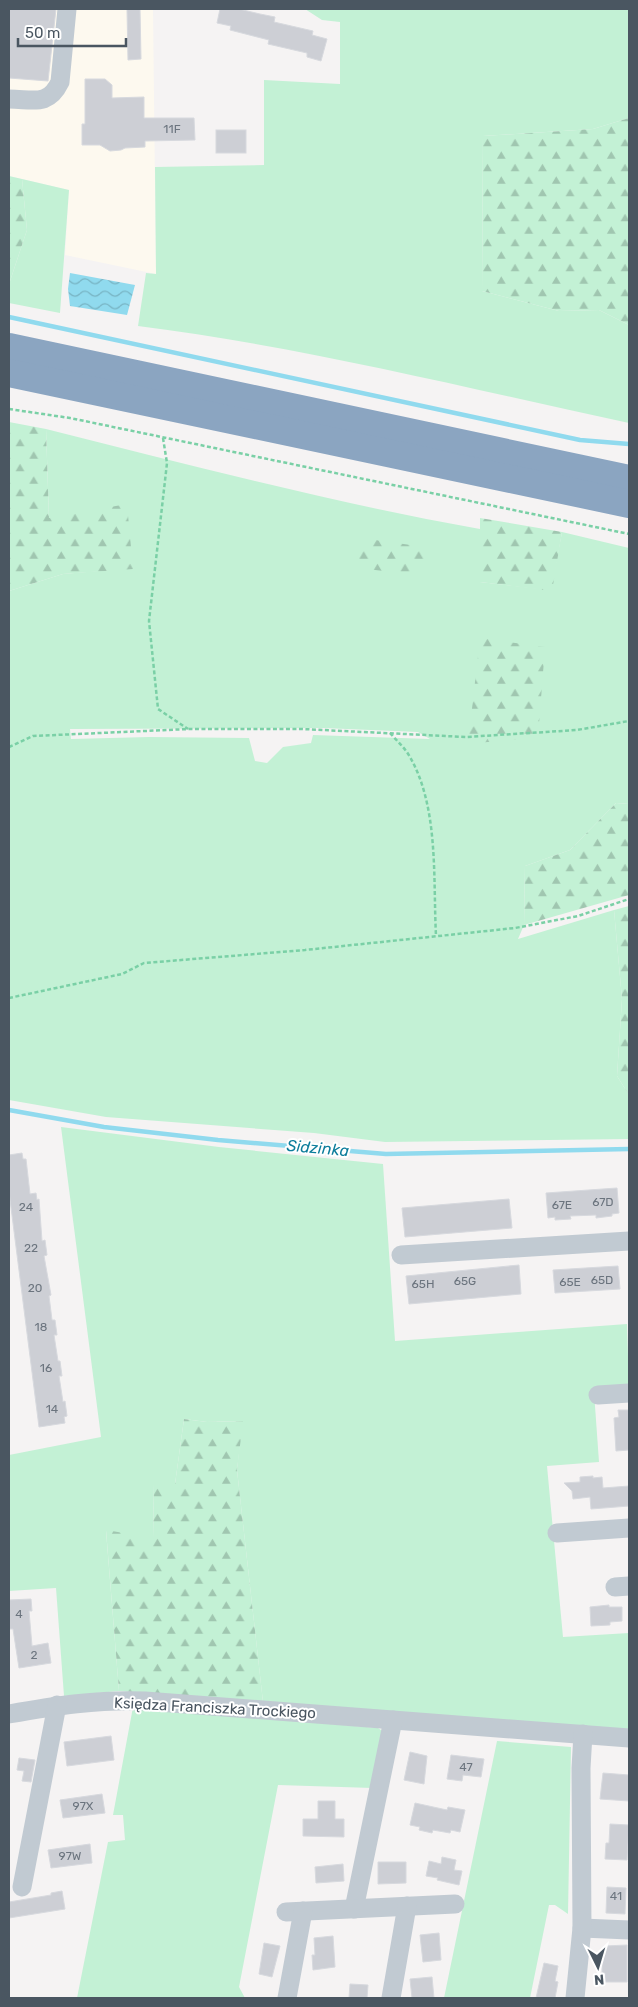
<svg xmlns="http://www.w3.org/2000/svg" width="638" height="2007" viewBox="0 0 638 2007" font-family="Rubik,sans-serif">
<defs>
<pattern id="forest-firs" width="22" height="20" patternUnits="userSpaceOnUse" patternTransform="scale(1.25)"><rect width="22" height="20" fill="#c3f1d5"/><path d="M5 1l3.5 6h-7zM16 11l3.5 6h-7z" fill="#a0c6b0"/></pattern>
<pattern id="water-waves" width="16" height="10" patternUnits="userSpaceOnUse" patternTransform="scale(1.25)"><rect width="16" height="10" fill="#90daee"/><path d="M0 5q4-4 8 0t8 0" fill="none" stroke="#78b4c4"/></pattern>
</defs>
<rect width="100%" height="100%" fill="#f5f3f3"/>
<!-- commercial -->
<path fill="#fdf9ef" d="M 9,9 L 153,9 L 156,274 L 65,255 L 69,190 L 9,176 Z"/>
<!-- grass -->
<g fill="#c3f1d5" fill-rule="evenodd">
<path d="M 305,9 L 629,9 L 629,118 L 593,129 L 483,136 L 482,291 L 559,311 L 599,310 L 629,325 L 629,423 C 466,388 304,347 138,326 L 146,273 L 156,274 L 155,167 L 264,165 L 264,80 L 340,84 L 340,22 L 322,20 Z"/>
<path d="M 22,179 L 69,190 L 60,313 L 9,303 L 9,284 L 27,230 Z"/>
<path d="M 46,429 C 190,465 333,503 480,529 L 480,582 L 551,590 L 562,532 L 629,548 L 629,804 L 616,803 L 570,850 L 525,866 L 524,925 L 518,939 L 614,910 L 622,999 L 617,1076 L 629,1095 L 629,1139 L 385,1142 L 314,1133 L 106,1117 L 9,1100 L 9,591 L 63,574 L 133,568 L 49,518 ZM 323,728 L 418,732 L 430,739 L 313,735 L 311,743 L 283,747 L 267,763 L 255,761 L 249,738 L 149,737 L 71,739 L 70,729 Z"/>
<path d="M 61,1127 L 219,1147 L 383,1164 L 395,1341 L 627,1324 L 629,1389 L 594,1392 L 599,1462 L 547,1466 L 563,1637 L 629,1633 L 629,1730 L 263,1702 L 237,1470 L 242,1421 L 207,1422 L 184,1419 L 175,1484 L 154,1484 L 153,1539 L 106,1531 L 119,1691 L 64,1696 L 56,1588 L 9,1591 L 9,1455 L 101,1437 Z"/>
<path d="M 133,1707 L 378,1728 L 384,1732 L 373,1788 L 278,1785 L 239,1987 L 245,1998 L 77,1998 L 108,1842 L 125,1840 L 123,1815 L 113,1815 Z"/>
<path d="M 497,1741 L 571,1747 L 568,1914 L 555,1905 L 549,1905 L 530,1998 L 444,1998 Z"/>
</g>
<!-- forest -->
<g fill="url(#forest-firs)">
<path d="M 629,118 L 629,325 L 599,310 L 559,311 L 482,291 L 483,136 L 593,129 Z"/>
<path d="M 9,176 L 22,179 L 27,230 L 9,284 Z"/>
<path d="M 9,422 L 46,429 L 49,518 L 127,504 L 133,569 L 63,574 L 9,591 Z"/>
<path d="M 480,518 L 562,532 L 552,591 L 480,582 Z"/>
<path d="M 368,539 L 425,547 L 427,576 L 358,568 L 353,552 Z"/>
<path d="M 480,638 L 545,647 L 538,737 L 468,744 Z"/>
<path d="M 616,803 L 629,804 L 629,895 L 524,925 L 525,866 L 570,850 Z"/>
<path d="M 629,906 L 629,1095 L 617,1076 L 622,999 L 614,910 Z"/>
<path d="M 184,1419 L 207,1422 L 243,1421 L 237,1470 L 263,1702 L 119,1691 L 106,1530 L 153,1538 L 154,1484 L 175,1484 Z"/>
</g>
<!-- water -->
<path fill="url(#water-waves)" d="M 70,273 L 135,285 L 127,315 L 70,306 L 68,289 Z"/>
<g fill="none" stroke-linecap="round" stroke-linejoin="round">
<!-- stream -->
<g stroke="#90daee" stroke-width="4.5">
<path d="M 9,317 L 580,440 L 629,444"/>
<path d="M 9,1110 L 104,1127 L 218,1140 L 386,1154 L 629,1149"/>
</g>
</g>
<!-- building -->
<g fill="#cdcfd5" stroke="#d7d9de">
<path d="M 9,9 L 56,9 L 48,81 L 9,78 Z"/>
<path d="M 127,9 L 140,9 L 141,59 L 128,60 Z"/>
<path d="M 220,9 L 239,9 L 260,14 L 275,17 L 274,22 L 313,31 L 312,35 L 327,39 L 321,61 L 307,57 L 307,53 L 268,44 L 269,40 L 230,30 L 231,26 L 217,23 Z"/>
<path d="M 85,79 L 105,79 L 112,85 L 112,98 L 144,97 L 144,118 L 194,118 L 195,140 L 145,141 L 145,147 L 125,148 L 121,150 L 110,151 L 100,145 L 82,145 L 82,124 L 85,124 Z"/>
<rect x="216" y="130" width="30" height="23"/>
<path d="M 22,1153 L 23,1159 L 26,1159 L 30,1194 L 36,1193 L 37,1200 L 39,1199 L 42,1241 L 45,1240 L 47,1255 L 44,1256 L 51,1295 L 49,1296 L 52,1320 L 55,1320 L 57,1335 L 54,1335 L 58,1361 L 60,1361 L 62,1376 L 59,1376 L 63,1402 L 65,1401 L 67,1416 L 64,1417 L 65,1423 L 39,1427 L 9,1192 L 9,1155 Z"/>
<path d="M 617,1188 L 619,1213 L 612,1214 L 612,1216 L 596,1218 L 596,1215 L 570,1216 L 571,1219 L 555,1220 L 555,1217 L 548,1218 L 546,1193 Z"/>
<path d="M 509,1199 L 512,1228 L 405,1237 L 402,1208 Z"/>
<path d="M 519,1265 L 521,1294 L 409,1304 L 406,1276 Z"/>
<path d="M 618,1266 L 620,1289 L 555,1293 L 553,1270 Z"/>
<path d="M 618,1410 L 629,1410 L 629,1450 L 616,1451 L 614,1418 L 619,1417 Z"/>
<path d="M 593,1476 L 593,1478 L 602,1477 L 603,1488 L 629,1486 L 629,1506 L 591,1509 L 590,1497 L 573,1499 L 572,1491 L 564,1483 L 580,1482 L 580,1477 Z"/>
<path d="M 31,1599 L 32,1611 L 29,1611 L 32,1646 L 48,1643 L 51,1663 L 19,1668 L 13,1629 L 9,1629 L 9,1600 Z"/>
<path d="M 609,1605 L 609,1607 L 622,1607 L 622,1621 L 610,1622 L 610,1625 L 591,1626 L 590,1607 Z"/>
<path d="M 111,1736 L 114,1760 L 67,1766 L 64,1742 Z"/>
<path d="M 410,1752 L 427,1756 L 424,1784 L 404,1780 Z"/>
<path d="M 451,1755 L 484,1759 L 481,1777 L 463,1775 L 462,1781 L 447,1779 Z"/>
<path d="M 19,1758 L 35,1760 L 31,1782 L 22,1781 L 24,1771 L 17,1770 Z"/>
<path d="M 603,1773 L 629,1775 L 629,1801 L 600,1799 Z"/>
<path d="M 102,1794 L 105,1813 L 63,1818 L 60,1800 Z"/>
<path d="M 318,1801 L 335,1801 L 335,1819 L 344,1819 L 344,1837 L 303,1836 L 303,1819 L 318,1819 Z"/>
<path d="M 415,1803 L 447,1810 L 448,1807 L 465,1810 L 460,1832 L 451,1830 L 450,1833 L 433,1830 L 432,1833 L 419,1830 L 420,1827 L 410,1825 Z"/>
<path d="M 610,1824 L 629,1825 L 627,1860 L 605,1859 L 606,1843 L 609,1843 Z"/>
<path d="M 90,1844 L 92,1863 L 51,1868 L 48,1850 Z"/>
<path d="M 442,1857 L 456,1860 L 454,1870 L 462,1871 L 459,1885 L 437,1880 L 438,1878 L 426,1876 L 429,1861 L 441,1864 Z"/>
<path d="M 378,1862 L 406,1862 L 406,1883 L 378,1884 Z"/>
<path d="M 343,1864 L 344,1881 L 316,1883 L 315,1867 Z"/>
<path d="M 607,1887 L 626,1888 L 625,1914 L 606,1913 Z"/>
<path d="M 62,1891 L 65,1909 L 9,1918 L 9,1902 L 51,1895 L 51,1893 Z"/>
<path d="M 439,1933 L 441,1960 L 423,1962 L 420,1935 Z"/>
<path d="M 333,1936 L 335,1967 L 313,1970 L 312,1955 L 315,1955 L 314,1938 Z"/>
<path d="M 264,1943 L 280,1946 L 272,1977 L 259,1974 Z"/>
<path d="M 627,1945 L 627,1982 L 605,1982 L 605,1973 L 602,1973 L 602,1955 L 605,1955 L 605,1946 Z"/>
<path d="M 544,1963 L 558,1966 L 555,1981 L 558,1982 L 555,1998 L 536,1998 Z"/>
<path d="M 432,1977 L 434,1998 L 412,1998 L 410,1979 Z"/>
<path d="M 350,1984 L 368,1985 L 367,1998 L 349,1998 Z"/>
</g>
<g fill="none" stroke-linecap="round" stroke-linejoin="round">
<!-- path -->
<g stroke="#7ad0a6" stroke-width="2.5" stroke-dasharray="4 2.5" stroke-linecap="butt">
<path d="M 9,409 L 70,418 L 629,534"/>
<path d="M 163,438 L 167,463 L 149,621 L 158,709 L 188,729"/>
<path d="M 390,733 C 397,741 405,748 410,757 C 439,808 433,878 436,936"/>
<path d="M 9,747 L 33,736 L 189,729 L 302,729 L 466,737 L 577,730 L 629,721"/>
<path d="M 9,998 L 122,974 L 144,963 L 305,950 L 515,928 L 578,916 L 629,899"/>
</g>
<!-- minor -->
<g stroke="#c1cad2" stroke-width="19">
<path d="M 9,99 C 33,99 48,107 60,82 L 67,9"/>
<path d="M 401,1255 L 629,1241"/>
<path d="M 598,1395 L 629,1393"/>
<path d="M 557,1533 L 629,1528"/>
<path d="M 615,1587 L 629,1586"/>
<path d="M 9,1714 C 54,1706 99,1699 145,1701 L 629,1738"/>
<path d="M 22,1887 L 57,1705"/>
<path d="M 354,1909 L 393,1720"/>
<path d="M 286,1912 L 455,1904"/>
<path d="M 582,1928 L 629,1930"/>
<path d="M 287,1998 L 303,1911"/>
<path d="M 391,1998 L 407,1906"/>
<path d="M 575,1998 L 582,1928 L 581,1768 L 583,1734"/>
</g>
<!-- highway -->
<g stroke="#8ba5c1" stroke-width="28">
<path d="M 9,347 L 629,479"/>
<path d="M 9,373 L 629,504"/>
</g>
</g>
<g text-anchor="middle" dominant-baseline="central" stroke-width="4" stroke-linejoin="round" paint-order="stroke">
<!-- number labels -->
<g font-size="12" fill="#6b747e">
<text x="172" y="129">11F</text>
<text x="603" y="1202">67D</text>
<text x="562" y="1205">67E</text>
<text x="26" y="1207">24</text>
<text x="31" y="1248">22</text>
<text x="602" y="1280">65D</text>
<text x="465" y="1281">65G</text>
<text x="570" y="1282">65E</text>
<text x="423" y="1284">65H</text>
<text x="35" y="1288">20</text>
<text x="41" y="1327">18</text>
<text x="46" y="1368">16</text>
<text x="52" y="1409">14</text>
<text x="19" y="1614">4</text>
<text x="34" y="1655">2</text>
<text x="466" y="1767">47</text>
<text x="83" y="1806">97X</text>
<text x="70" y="1856">97W</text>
<text x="616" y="1896">41</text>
</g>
<!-- street labels -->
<g font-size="15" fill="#4a5661" stroke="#fff">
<text transform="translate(215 1708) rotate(3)">Księdza Franciszka Trockiego</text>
</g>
<!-- water labels -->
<g font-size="16" font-style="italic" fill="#0c7c9b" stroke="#fff">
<text transform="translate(318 1148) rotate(5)">Sidzinka</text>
</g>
</g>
<!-- border -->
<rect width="638" height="2007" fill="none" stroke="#4a5661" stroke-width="20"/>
<!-- north arrow -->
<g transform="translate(598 1967) rotate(175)" stroke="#ffffff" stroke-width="4" paint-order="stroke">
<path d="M0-4L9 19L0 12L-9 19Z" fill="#4a5661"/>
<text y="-8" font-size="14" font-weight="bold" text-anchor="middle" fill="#4a5661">N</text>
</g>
<!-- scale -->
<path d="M18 38v8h108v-8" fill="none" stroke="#4a5661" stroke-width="2.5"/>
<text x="25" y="38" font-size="15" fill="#4a5661" stroke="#ffffff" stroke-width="4" paint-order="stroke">50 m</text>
</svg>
